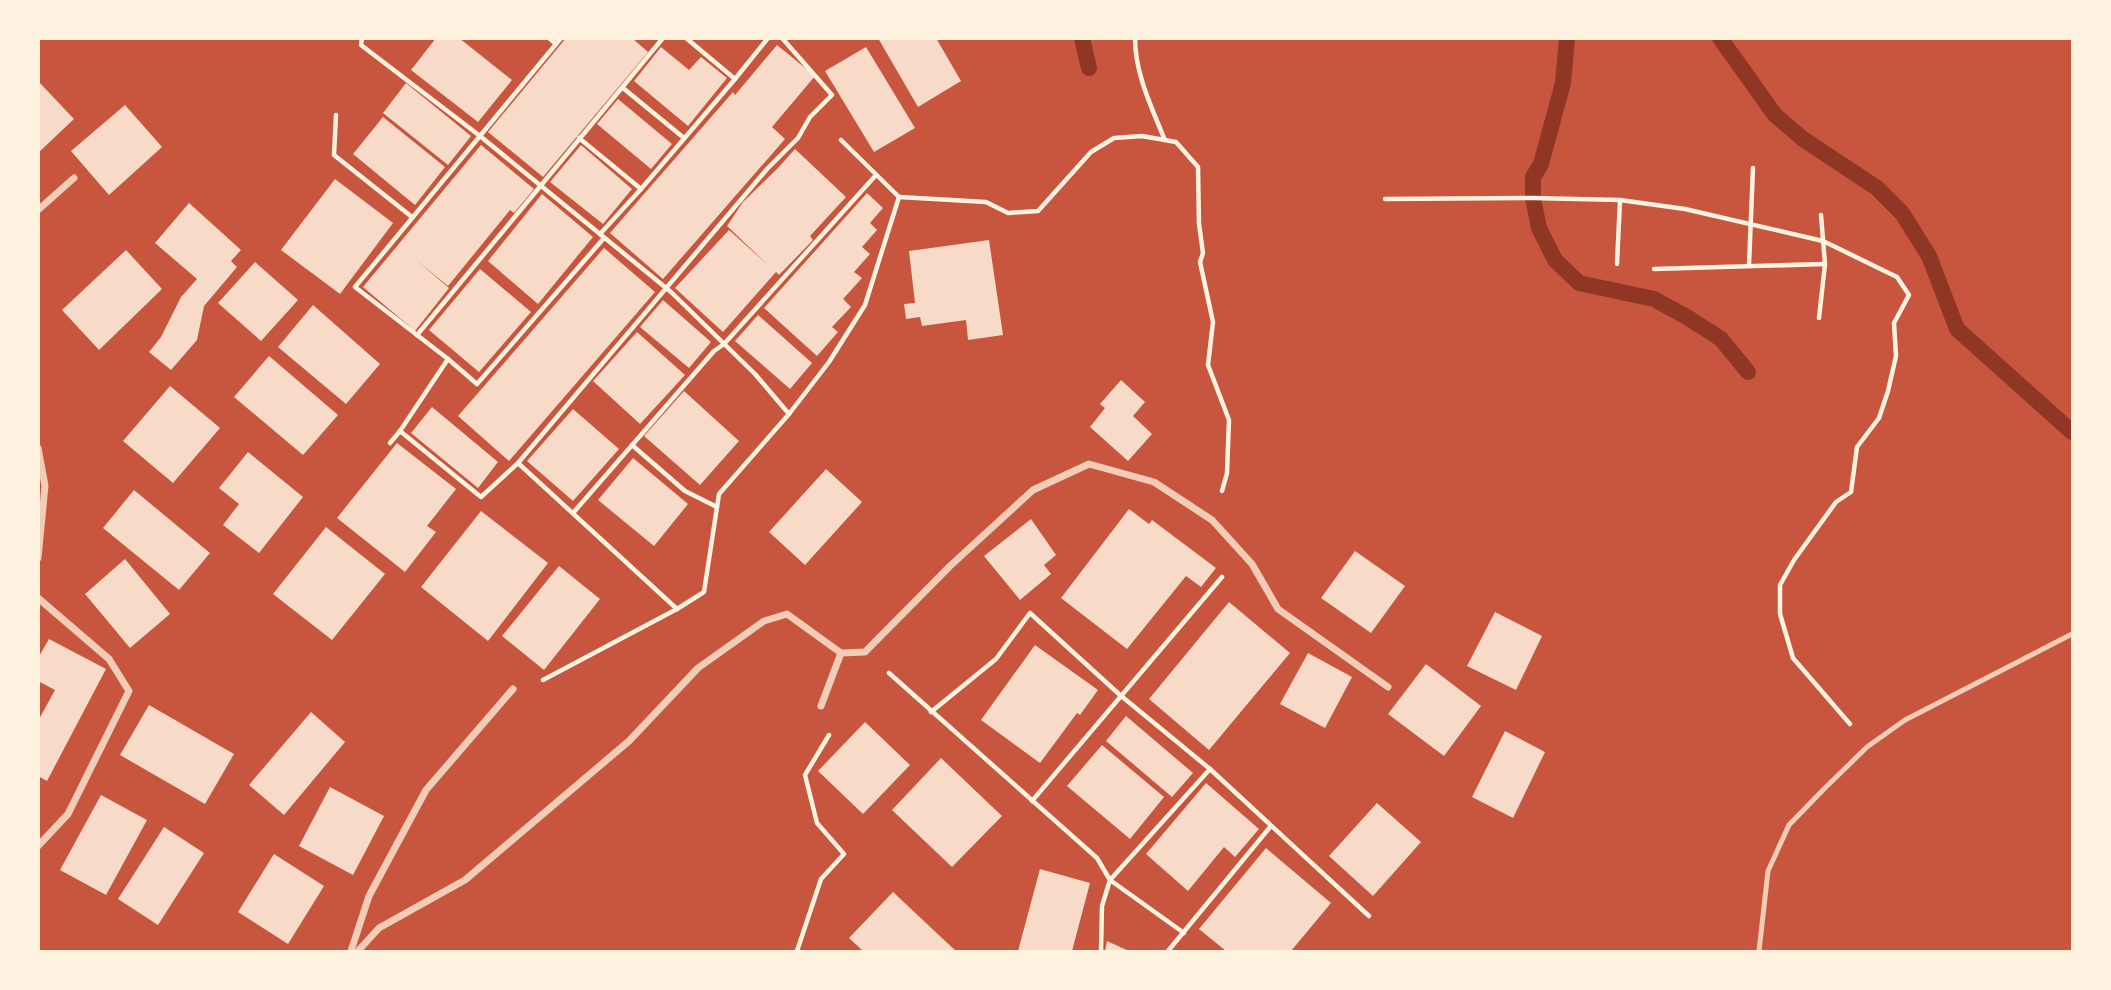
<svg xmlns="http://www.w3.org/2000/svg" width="2111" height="990" viewBox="0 0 2111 990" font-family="'Fira Sans',sans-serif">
<rect width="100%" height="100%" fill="#c8553d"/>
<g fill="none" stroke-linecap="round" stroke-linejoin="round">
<!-- stream -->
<g stroke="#8f3625" stroke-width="16">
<path d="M 1082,38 L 1089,68"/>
<path d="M 1567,38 L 1563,83 L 1541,164 L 1533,177 L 1533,198 L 1539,228 L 1555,260 L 1579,283 L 1654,299 L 1687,317 L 1721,339 L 1748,372"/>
<path d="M 1720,38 L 1775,115 L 1803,139 L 1877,188 L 1902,213 L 1929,256 L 1957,329 L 2072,432"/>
</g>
</g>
<!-- building -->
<g fill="#f7dbc8">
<path d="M 436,38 L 459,38 L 512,80 L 478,122 L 411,70 Z"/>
<path d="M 566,38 L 632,38 L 648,52 L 543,177 L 488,132 Z"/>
<path d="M 878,38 L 936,38 L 961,81 L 918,107 Z"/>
<path d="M 777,45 L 815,76 L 772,127 L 785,139 L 663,279 L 610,233 L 733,92 L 735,95 Z"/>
<path d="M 661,47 L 689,70 L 701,57 L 727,78 L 688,126 L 634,81 Z"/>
<path d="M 866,47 L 915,128 L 874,152 L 825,71 Z"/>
<path d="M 38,81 L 74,119 L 38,153 Z"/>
<path d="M 406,83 L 471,136 L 448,165 L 383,113 Z"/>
<path d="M 618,99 L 672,144 L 651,169 L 597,124 Z"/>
<path d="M 125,105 L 162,147 L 109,195 L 71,151 Z"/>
<path d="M 383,117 L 445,167 L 415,205 L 353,154 Z"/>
<path d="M 481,145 L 534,189 L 514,213 L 510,210 L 448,286 L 415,259 L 449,288 L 415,331 L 363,287 Z"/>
<path d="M 581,145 L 632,189 L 603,224 L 550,182 Z"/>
<path d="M 795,149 L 846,197 L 810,236 L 813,240 L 779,275 L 776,272 L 723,332 L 675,288 L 729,230 L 769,266 L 727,226 L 743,202 L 778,168 Z"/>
<path d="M 335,179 L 393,223 L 340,294 L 281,250 Z"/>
<path d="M 867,193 L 883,208 L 870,223 L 877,230 L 862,247 L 870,254 L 854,272 L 862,278 L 843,299 L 851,307 L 832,327 L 838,332 L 817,356 L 764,308 Z"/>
<path d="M 542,194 L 593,237 L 538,304 L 488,261 Z"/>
<path d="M 189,203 L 241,250 L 231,261 L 237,267 L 204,306 L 197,340 L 171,370 L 149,352 L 161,337 L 181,297 L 197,279 L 155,243 Z"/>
<path d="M 989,240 L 1003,335 L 968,340 L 966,320 L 922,326 L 920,317 L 906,319 L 904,304 L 915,303 L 909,251 Z"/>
<path d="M 604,248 L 655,292 L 509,461 L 458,416 Z"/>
<path d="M 126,250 L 162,289 L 99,350 L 62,310 Z"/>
<path d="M 255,262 L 298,300 L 261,341 L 218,303 Z"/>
<path d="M 480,269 L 531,312 L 479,372 L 429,330 Z"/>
<path d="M 663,300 L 711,342 L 689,368 L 640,327 Z"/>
<path d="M 313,305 L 380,364 L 346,404 L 278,347 Z"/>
<path d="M 758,315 L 812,363 L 790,389 L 735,341 Z"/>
<path d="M 637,332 L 685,375 L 640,424 L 593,381 Z"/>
<path d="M 269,356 L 338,415 L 303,455 L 234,397 Z"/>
<path d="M 1121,380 L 1145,402 L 1133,416 L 1152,434 L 1128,461 L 1090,427 L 1105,408 L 1100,404 Z"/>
<path d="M 170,386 L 220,428 L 173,483 L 123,441 Z"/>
<path d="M 684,391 L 739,441 L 700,485 L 644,436 Z"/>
<path d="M 432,407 L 498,462 L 478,488 L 411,433 Z"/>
<path d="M 573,409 L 619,449 L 573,501 L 527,461 Z"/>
<path d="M 397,443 L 456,489 L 427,526 L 436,532 L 405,572 L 337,518 Z"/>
<path d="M 248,452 L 303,497 L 259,553 L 223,525 L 239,504 L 219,488 Z"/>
<path d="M 633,458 L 688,504 L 654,546 L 598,500 Z"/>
<path d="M 826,469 L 862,502 L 805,565 L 769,532 Z"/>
<path d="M 134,490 L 210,553 L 179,590 L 103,528 Z"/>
<path d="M 1129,509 L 1149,524 L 1152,520 L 1216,568 L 1201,587 L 1186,576 L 1127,649 L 1061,598 Z"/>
<path d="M 481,511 L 548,563 L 488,641 L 421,587 Z"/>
<path d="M 1031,519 L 1056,555 L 1044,565 L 1051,574 L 1020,600 L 984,556 Z"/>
<path d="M 326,527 L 385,574 L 332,640 L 273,594 Z"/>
<path d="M 1355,551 L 1405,586 L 1371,633 L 1321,598 Z"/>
<path d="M 125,559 L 170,614 L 130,648 L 85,594 Z"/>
<path d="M 559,566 L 600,599 L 544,670 L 502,636 Z"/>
<path d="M 1229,602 L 1290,653 L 1209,750 L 1149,699 Z"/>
<path d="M 1495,612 L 1542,636 L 1516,690 L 1467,666 Z"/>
<path d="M 49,639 L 106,669 L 47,781 L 38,776 L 38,721 L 55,690 L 38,681 L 38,658 Z"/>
<path d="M 1035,645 L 1098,690 L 1080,715 L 1077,713 L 1040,763 L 981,720 Z"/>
<path d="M 1308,653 L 1352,677 L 1325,728 L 1280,704 Z"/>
<path d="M 1426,664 L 1481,706 L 1444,756 L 1388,714 Z"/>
<path d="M 149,705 L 234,754 L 205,804 L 120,755 Z"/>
<path d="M 311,712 L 345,742 L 284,815 L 249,785 Z"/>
<path d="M 1126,716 L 1193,773 L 1172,797 L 1106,741 Z"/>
<path d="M 865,722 L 910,765 L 863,814 L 818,771 Z"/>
<path d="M 1505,731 L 1545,752 L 1513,818 L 1472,797 Z"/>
<path d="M 1102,745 L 1164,797 L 1130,839 L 1067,786 Z"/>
<path d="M 941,758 L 1002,816 L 952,867 L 892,810 Z"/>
<path d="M 1206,783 L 1259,829 L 1235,857 L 1224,847 L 1188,891 L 1146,854 Z"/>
<path d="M 330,787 L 384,816 L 353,875 L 299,846 Z"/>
<path d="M 101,795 L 147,820 L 106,895 L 60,870 Z"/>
<path d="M 1377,803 L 1421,842 L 1373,896 L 1329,856 Z"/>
<path d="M 164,827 L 204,853 L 158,925 L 118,899 Z"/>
<path d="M 1266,848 L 1331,903 L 1291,951 L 1226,951 L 1199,929 Z"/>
<path d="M 274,854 L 324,886 L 288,944 L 238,912 Z"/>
<path d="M 1040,869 L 1090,883 L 1072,951 L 1018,951 Z"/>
<path d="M 893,892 L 943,939 L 956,951 L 863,951 L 849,938 Z"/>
<path d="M 1107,941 L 1129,951 L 1105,951 Z"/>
</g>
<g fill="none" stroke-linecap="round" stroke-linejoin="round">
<!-- path -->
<g stroke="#fff3e0" stroke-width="4.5">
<path d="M 362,38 L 361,45 L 480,136 L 671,292 L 755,374 L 789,414 L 719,494 L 704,592 L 677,609 L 543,680"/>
<path d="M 549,38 L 556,44"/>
<path d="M 686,38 L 735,79 L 768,38"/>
<path d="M 1135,38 C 1135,73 1151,106 1164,138"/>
<path d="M 623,88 L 684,138"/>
<path d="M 336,115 L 334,155 L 412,217"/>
<path d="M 579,138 L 641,189"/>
<path d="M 899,197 L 986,202 L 1008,213 L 1038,211 L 1091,152 L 1114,138 L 1142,136 L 1176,142 L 1198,167 L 1199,224 L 1203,253 L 1200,262 L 1213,322 L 1208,365 L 1229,420 L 1227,473 L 1222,491"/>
<path d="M 1385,199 L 1533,198 L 1620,200 L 1685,209 L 1823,241 L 1897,277 L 1909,295 L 1894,323 L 1896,356 L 1888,391 L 1879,418 L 1857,447 L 1851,492 L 1836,502 L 1794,560 L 1780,585 L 1780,614 L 1793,658 L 1850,724"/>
<path d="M 600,234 L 641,189 L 735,79"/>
<path d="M 604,238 L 477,384 L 448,359 L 400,431 L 481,497 L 518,463 L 767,169 L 798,138 L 810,117 L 832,95 L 782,38"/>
<path d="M 1617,264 L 1620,200"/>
<path d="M 1749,265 L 1753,168"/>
<path d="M 1654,269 L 1825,264"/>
<path d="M 1819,318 L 1825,264 L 1821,215"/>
<path d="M 417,335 L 663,38"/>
<path d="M 448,359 L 355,287 L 561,38"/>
<path d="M 789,414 L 829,362 L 865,305 L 899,197 L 841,140"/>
<path d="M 390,443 L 400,431"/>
<path d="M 632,445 L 685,491 L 717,507"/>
<path d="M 518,463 L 677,609"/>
<path d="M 573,513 L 714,351 L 724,344 L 876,175"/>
<path d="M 889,673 L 1097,858 L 1110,880 L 1102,906 L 1101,951"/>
<path d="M 931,712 L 996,659 L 1030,613 L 1120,695 L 1210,769 L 1369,916"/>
<path d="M 1032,801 L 1222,577"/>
<path d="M 1184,933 L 1110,880 L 1210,769"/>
<path d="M 797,951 L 821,879 L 844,854 L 817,823 L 805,775 L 829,735"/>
<path d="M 1168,951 L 1271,826"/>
</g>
<!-- service -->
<path stroke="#f1ccb7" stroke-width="5" d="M 1759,951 L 1768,871 L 1789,825 L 1824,789 L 1867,747 L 1905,720 L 2072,634"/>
<!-- minor -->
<g stroke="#f1ccb7" stroke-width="7">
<path d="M 38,210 L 74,178"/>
<path d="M 38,448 L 45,486 L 38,558"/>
<path d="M 38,598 L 109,659 L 129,691 L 68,814 L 38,846"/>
<path d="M 841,653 L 865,652 L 950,566 L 1033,490 L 1089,464 L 1154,482 L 1212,520 L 1252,564 L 1278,609 L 1388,687"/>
<path d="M 351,951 L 369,896 L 426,790 L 513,689"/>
<path d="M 358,951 L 379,928 L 465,880 L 629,741 L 698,668 L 764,621 L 787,614 L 841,653 L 821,706"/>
</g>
</g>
<!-- border -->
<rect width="2111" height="990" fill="none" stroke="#fff3e0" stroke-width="80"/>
</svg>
